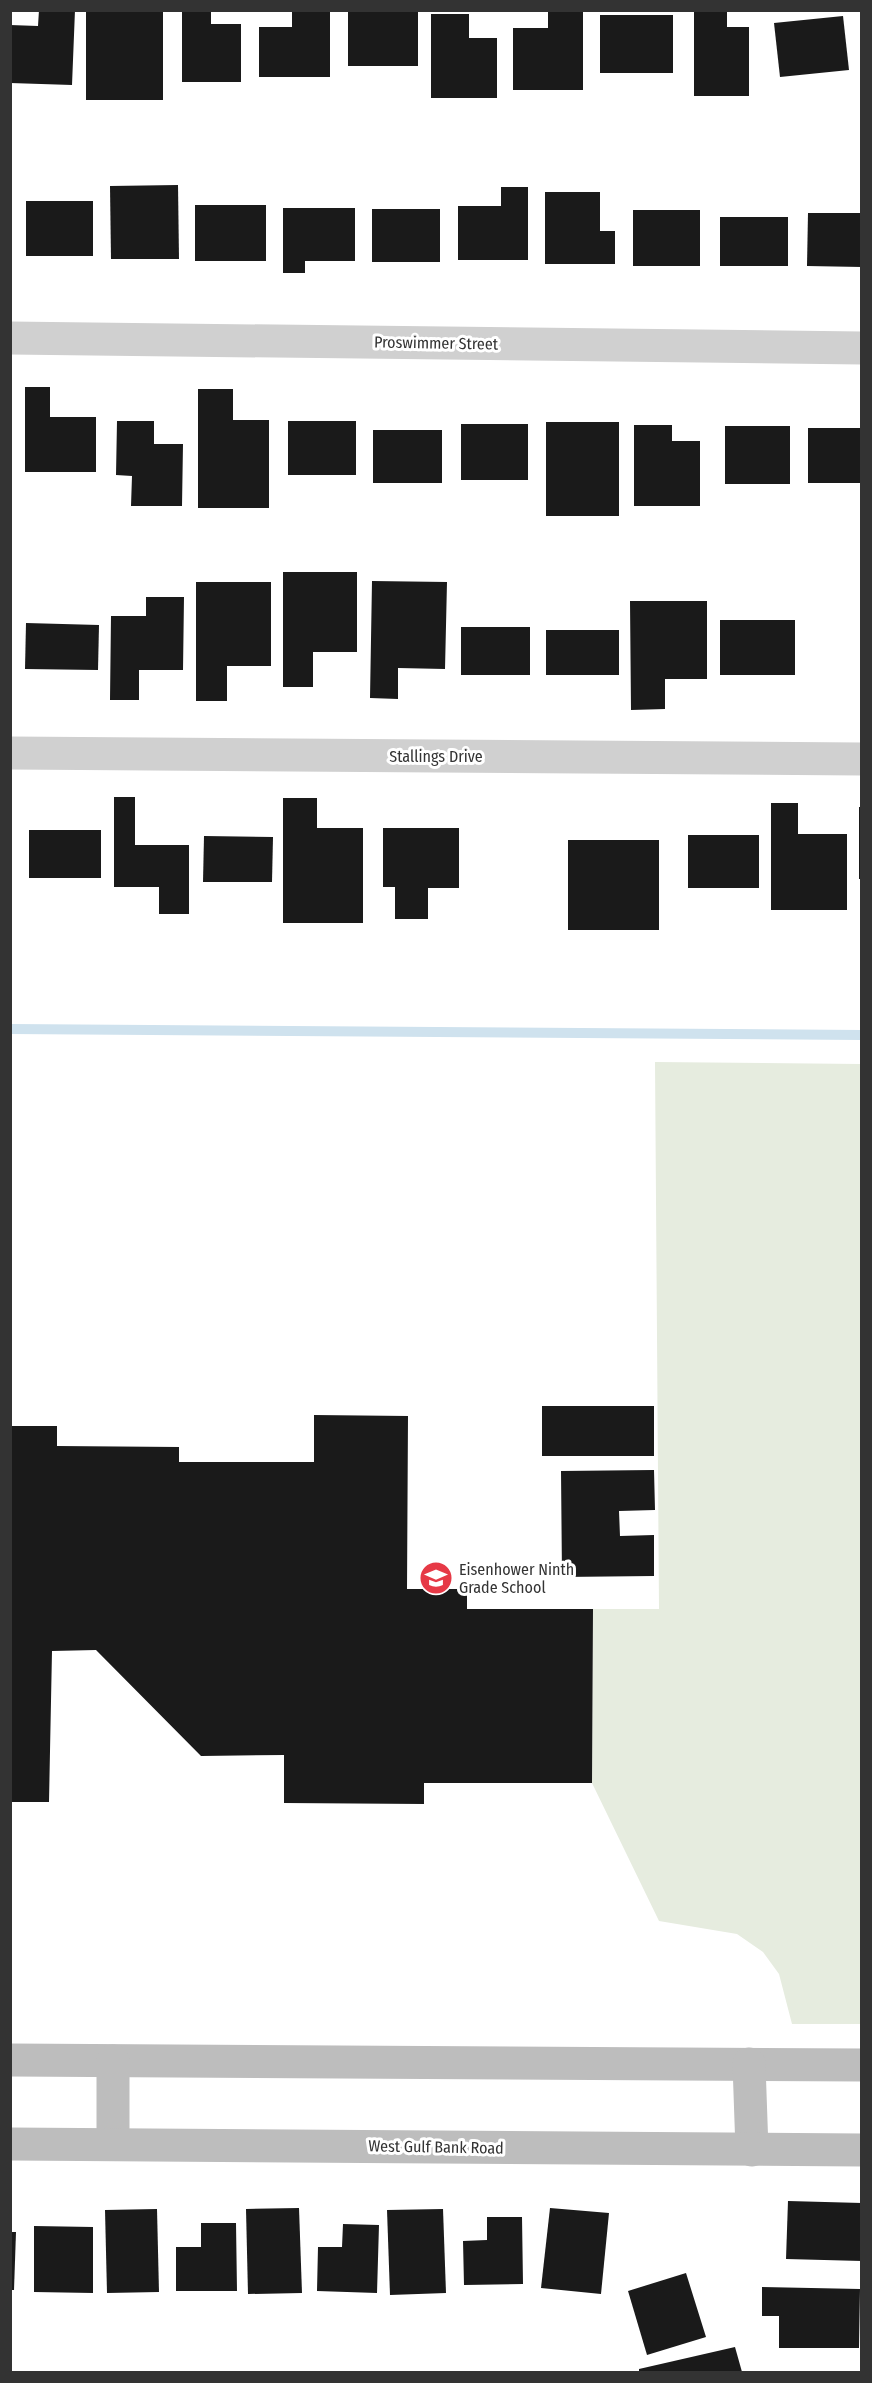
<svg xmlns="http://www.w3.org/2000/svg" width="872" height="2383" viewBox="0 0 872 2383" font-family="'Fira Sans Condensed',sans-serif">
<rect width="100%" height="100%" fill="#fff"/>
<!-- green -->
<path fill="#e6ecdf" d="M 655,1062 L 861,1064 L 861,2024 L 792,2024 L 779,1974 L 763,1952 L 737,1934 L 659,1921 L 592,1783 L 593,1609 L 659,1609 Z"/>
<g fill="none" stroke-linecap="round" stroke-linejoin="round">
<!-- stream -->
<path stroke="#cfe2ee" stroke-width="10" d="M 10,1029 L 862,1035"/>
</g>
<!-- building -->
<g fill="#1a1a1a">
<path d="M 39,10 L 75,10 L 72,85 L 10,83 L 10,25 L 38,26 Z"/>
<path d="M 86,10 L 163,11 L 163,100 L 86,100 Z"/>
<path d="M 182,10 L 211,10 L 211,24 L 241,24 L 241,82 L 182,82 Z"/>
<path d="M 292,10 L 330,10 L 330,77 L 259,77 L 259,27 L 292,27 Z"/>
<rect x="348" y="10" width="70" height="56"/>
<path d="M 548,11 L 583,11 L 583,90 L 513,90 L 513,28 L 548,28 Z"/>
<path d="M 694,12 L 727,12 L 727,27 L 749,27 L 749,96 L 694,96 Z"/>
<path d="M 431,14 L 469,14 L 469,38 L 497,38 L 497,98 L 431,98 Z"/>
<rect x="600" y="15" width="73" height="58"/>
<path d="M 843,16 L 849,70 L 780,77 L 774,23 Z"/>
<path d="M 178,185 L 179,259 L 111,259 L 110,186 Z"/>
<path d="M 501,187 L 528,187 L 528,260 L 458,260 L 458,206 L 501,206 Z"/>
<path d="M 545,192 L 600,192 L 600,231 L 615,231 L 615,264 L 545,264 Z"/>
<rect x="26" y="201" width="67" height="55"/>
<rect x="195" y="205" width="71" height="56"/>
<path d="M 283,208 L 355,208 L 355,261 L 305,261 L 305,273 L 283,273 Z"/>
<rect x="372" y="209" width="68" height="53"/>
<rect x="633" y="210" width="67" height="56"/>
<path d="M 808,213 L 862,213 L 862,267 L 807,266 Z"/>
<rect x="720" y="217" width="68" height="49"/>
<path d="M 25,387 L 50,387 L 50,417 L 96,417 L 96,472 L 25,472 Z"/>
<path d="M 198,389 L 233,389 L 233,420 L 269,420 L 269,508 L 198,508 Z"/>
<path d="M 117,421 L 154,421 L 154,444 L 183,444 L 182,506 L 131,506 L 132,476 L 116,475 Z"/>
<rect x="288" y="421" width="68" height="54"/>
<rect x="546" y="422" width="73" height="94"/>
<rect x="461" y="424" width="67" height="56"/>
<path d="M 634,425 L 672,425 L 672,441 L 700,441 L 700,506 L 634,506 Z"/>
<rect x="725" y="426" width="65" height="58"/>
<rect x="808" y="428" width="54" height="55"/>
<rect x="373" y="430" width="69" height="53"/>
<path d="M 283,572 L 357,572 L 357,652 L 313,652 L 313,687 L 283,687 Z"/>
<path d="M 372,581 L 447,582 L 445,669 L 398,668 L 398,699 L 370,698 Z"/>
<path d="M 196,582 L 271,582 L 271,666 L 227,666 L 227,701 L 196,701 Z"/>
<path d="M 146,597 L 184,597 L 183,670 L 139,670 L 139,700 L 110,700 L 111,616 L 146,616 Z"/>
<path d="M 630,601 L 707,601 L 707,679 L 665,679 L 665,709 L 631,710 Z"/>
<rect x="720" y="620" width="75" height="55"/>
<path d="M 26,623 L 99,625 L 98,670 L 25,669 Z"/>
<rect x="461" y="627" width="69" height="48"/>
<rect x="546" y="630" width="73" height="45"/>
<path d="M 114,797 L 135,797 L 135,845 L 189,845 L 189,914 L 159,914 L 159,887 L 114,887 Z"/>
<path d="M 283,798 L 317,798 L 317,828 L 363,828 L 363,923 L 283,923 Z"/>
<path d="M 771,803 L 798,803 L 798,834 L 847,834 L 847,910 L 771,910 Z"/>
<rect x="859" y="807" width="3" height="72"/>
<path d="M 383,828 L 459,828 L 459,888 L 428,888 L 428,919 L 395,919 L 395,887 L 383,887 Z"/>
<rect x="29" y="830" width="72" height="48"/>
<rect x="688" y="835" width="71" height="53"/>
<path d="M 204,836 L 273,837 L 272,882 L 203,882 Z"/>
<rect x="568" y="840" width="91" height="90"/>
<rect x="542" y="1406" width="112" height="50"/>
<path d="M 314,1415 L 408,1416 L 407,1589 L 467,1589 L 467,1609 L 593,1609 L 592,1783 L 424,1783 L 424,1804 L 284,1803 L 284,1755 L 201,1756 L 96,1650 L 52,1651 L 49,1802 L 10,1802 L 10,1426 L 57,1426 L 57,1446 L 179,1447 L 179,1462 L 314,1462 Z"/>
<path d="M 654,1470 L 655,1510 L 619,1511 L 620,1536 L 654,1535 L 654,1576 L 562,1577 L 561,1471 Z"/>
<path d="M 788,2201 L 862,2203 L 862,2261 L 786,2259 Z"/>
<path d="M 299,2208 L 302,2293 L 248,2294 L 246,2209 Z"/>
<path d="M 550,2208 L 609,2213 L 601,2294 L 541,2288 Z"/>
<path d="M 157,2209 L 159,2292 L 107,2293 L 105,2210 Z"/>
<path d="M 443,2209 L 446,2293 L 390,2295 L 387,2210 Z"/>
<path d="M 487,2217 L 522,2217 L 523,2284 L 464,2285 L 463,2241 L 487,2240 Z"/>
<path d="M 201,2223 L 236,2223 L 237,2291 L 176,2291 L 176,2247 L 201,2247 Z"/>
<path d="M 343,2224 L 379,2225 L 377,2293 L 317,2291 L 318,2247 L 342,2247 Z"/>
<path d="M 34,2226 L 93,2227 L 93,2293 L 34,2292 Z"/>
<path d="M 10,2232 L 16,2232 L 14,2290 L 10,2290 Z"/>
<path d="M 686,2273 L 706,2337 L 647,2355 L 628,2291 Z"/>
<path d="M 762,2287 L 860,2289 L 859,2348 L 779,2348 L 779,2316 L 762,2316 Z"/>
<path d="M 735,2347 L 742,2372 L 639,2372 L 639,2369 Z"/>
</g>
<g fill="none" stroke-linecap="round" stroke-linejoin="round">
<!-- minor -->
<g stroke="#d0d0d0" stroke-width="33">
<path d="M 10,338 L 862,348"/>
<path d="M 10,753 L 862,759"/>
</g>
<!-- secondary -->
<g stroke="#bdbdbd" stroke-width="33">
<path d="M 10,2060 L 862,2065"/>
<path d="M 113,2061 L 113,2144"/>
<path d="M 749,2064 L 752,2150"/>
<path d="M 10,2144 L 862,2150"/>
</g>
</g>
<!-- icons -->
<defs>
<g id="school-disc" transform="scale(1.725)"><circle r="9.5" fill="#e63946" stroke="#fff"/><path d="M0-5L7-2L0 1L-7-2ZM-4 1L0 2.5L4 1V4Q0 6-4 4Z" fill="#fff"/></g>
</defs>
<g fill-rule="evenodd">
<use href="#school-disc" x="436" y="1578"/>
</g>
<g text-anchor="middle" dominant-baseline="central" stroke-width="6" stroke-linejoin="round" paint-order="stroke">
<!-- street labels -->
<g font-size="16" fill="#333" stroke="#fff">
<text transform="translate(436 343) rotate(1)">Proswimmer Street</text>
<text x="436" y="756">Stallings Drive</text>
<text transform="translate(436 2147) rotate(1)">West Gulf Bank Road</text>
</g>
<!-- poi labels -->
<g font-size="16" fill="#333" stroke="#fff" text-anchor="start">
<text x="459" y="1569">Eisenhower Ninth<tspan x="459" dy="18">Grade School</tspan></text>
</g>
</g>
<!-- border -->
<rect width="872" height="2383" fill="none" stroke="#333333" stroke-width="24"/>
</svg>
